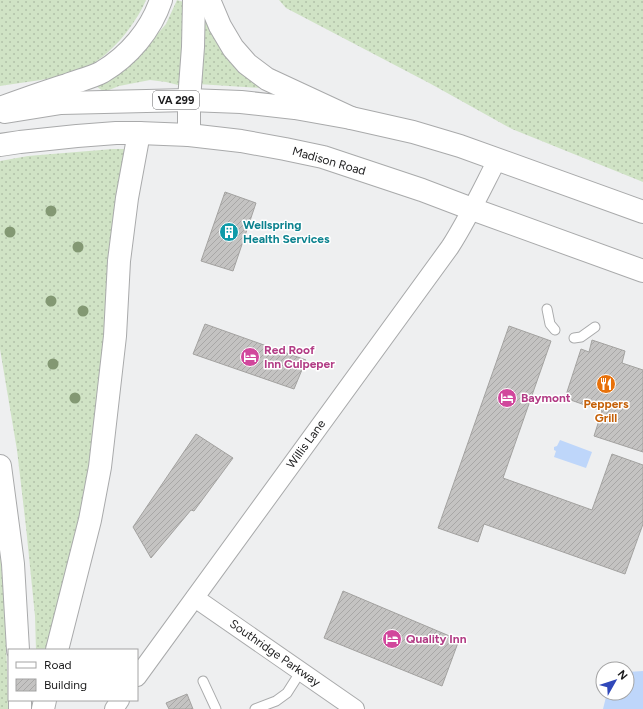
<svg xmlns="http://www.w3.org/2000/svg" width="643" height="709" viewBox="0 0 643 709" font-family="Figtree,sans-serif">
<defs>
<pattern id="grass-dots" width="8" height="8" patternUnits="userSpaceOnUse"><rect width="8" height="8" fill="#d0e3c5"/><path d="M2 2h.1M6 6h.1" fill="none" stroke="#b2c2a9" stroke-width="1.8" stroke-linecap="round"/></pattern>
<pattern id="building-hatch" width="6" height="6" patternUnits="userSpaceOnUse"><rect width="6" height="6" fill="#c4c3c2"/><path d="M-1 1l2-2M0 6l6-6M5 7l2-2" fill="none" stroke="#a8a7a6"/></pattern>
</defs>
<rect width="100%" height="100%" fill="#eeeff0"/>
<!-- grass -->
<g fill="url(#grass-dots)">
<path d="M 0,0 L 146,0 C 135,26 108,59 81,70 C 56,79 26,82 0,86 Z"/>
<path d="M 177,0 L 187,3 L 182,86 L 166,82 L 150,80 L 119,86 L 104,92 L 96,86 L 147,46 L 166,24 Z"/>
<path d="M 279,0 L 643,0 L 643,182 L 512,129 L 431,84 L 286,8 Z"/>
<path d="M 202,11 L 278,89 L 198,84 Z"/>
<path d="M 113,149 L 124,149 L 124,160 L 95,462 L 50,650 L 36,650 L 35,616 L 26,527 L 17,450 L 0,349 L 0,161 L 28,156 Z"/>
<path d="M 0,550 C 5,603 7,656 8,709 L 0,709 Z"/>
</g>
<!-- water -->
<g fill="#bed6fa">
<path d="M 560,440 L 592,452 L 586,468 L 554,457 L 556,451 L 554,450 L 554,447 L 557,446 Z"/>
<path d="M 643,671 L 643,709 L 603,709 L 607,693 L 627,693 L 627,672 Z"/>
</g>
<!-- building -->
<g fill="url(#building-hatch)" stroke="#a3a2a0">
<path d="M 225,192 L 256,203 L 233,271 L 201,261 Z"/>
<path d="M 205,324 L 306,360 L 294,389 L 193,354 Z"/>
<path d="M 509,326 L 551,341 L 503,478 L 592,510 L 612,454 L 643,465 L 643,524 L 625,574 L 484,524 L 478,542 L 438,528 Z"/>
<path d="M 592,340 L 625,351 L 622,363 L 643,370 L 643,452 L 594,436 L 602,411 L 565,398 L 581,349 L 589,352 Z"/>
<path d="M 196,434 L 233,458 L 194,511 L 191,510 L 151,558 L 133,527 Z"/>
<path d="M 343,591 L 459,640 L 442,686 L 324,638 Z"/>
<path d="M 187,694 L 193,709 L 169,709 L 166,703 Z"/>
</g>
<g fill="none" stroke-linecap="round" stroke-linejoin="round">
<!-- lane casing -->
<g stroke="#a9aaab" stroke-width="11">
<g id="lane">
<path d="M 547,309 L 550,324 L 555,330"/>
<path d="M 574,338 L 581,337 L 595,327"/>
<path d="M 203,681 L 216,709"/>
<path d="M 255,709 L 276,701 L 287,693 L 301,671"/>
</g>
</g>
<!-- street casing -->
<g stroke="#a9aaab" stroke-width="20">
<g id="street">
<path d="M 195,598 L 355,709"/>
<path d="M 137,677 L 450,247 C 468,219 482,189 497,160"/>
<path d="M 114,709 L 120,700"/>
</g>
</g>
<!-- primary casing -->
<g stroke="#a9aaab" stroke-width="24">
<g id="primary">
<path d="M 5,112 L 61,103 L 189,100 L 241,102 L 295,108 L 351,118 L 413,132 L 460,146 L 643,212"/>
<path d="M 0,145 L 20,142 L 77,136 L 116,133 L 139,133 L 189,135 L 241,141 L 285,149 L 323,157 L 422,190 L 472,209 L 643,271"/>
</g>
</g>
<!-- highway casing -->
<g stroke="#a9aaab" stroke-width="24">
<g id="highway">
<path d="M 209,0 L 220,26 L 233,48 L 247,64 L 267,79 L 351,118"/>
<path d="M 0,108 C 22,100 44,92 67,85 C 77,81 93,77 102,72 C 129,56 151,30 161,0"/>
<path d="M 189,135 L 189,100 L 193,47 L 194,0"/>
<path d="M 0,466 L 13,564 L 18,650"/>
<path d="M 57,650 L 90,520 L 100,467 L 115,336 L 119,261 L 127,198 L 139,133"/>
<path d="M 20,700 L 20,709"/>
<path d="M 43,709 L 45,700"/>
</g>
</g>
<!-- lane -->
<use href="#lane" stroke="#fff" stroke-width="9"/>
<!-- street -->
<use href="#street" stroke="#fff" stroke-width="18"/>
<!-- primary -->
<use href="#primary" stroke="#fff" stroke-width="22"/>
<!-- highway -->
<use href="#highway" stroke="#fff" stroke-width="22"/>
</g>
<!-- trees -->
<g fill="#839873">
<circle cx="51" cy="211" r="5.5"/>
<circle cx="10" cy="232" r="5.5"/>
<circle cx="78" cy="247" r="5.5"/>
<circle cx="51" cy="301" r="5.5"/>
<circle cx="83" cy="311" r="5.5"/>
<circle cx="53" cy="364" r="5.5"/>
<circle cx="75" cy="398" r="5.5"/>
</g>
<!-- icons -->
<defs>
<g id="building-disc" transform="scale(1)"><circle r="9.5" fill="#0f9aa8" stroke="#fff"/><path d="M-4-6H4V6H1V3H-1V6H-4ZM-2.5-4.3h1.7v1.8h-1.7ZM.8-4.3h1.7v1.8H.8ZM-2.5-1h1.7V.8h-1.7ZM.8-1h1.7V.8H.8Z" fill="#fff"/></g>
<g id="hotel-disc" transform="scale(1)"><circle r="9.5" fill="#d1479c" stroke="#fff"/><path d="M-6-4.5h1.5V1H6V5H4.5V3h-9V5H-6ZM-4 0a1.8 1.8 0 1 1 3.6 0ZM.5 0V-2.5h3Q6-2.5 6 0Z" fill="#fff"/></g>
<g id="restaurant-disc" transform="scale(1)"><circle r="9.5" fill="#e8710a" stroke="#fff"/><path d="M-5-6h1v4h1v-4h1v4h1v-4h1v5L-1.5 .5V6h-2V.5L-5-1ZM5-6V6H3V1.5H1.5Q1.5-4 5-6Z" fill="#fff"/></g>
</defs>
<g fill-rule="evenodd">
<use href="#building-disc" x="229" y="232"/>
<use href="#hotel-disc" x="250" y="357"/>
<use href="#restaurant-disc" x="606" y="384"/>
<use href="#hotel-disc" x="507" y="398"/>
<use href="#hotel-disc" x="392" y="639"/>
</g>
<g text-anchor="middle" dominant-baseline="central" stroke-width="3" stroke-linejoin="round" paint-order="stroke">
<!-- shield labels -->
<rect fill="#fff" stroke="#5f5f60" stroke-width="1" x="153" y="91" width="46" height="18" rx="3"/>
<g font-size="11" font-weight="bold" fill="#1b1b1c">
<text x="176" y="100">VA 299</text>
</g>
<!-- street labels -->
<g font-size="12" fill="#1b1b1c" stroke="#fff">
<text transform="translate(329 161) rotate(16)">Madison Road</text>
<text transform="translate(306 444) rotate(-54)">Willis Lane</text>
<text transform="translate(275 653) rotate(35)">Southridge Parkway</text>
</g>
<!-- culture labels -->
<g font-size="12" font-weight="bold" fill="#0d838f" stroke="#fff" text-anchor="start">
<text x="243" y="225">Wellspring<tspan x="243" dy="14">Health Services</tspan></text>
</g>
<!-- hotel labels -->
<g font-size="12" font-weight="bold" fill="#b23c85" stroke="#fff" text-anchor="start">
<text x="264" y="350">Red Roof<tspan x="264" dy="14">Inn Culpeper</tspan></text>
<text x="521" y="398">Baymont</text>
<text x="406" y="639">Quality Inn</text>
</g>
<!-- food labels -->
<g font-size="12" font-weight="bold" fill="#c56008" stroke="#fff">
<text x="606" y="404">Peppers<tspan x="606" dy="14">Grill</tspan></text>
</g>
</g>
<!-- legend -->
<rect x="8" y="649" width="130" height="52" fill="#ffffff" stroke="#a4a4a4"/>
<rect x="16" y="662" width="20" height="6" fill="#ffffff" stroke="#a4a4a4"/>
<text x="44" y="669" font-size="12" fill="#1b1b1c">Road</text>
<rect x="16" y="679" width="20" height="12" fill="url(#building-hatch)" stroke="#a4a4a4"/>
<text x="44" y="689" font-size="12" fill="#1b1b1c">Building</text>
<!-- north arrow -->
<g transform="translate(615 681) rotate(51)"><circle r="19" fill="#ffffff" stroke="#a4a4a4"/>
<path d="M0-3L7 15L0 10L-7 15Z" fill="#3048b9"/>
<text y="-6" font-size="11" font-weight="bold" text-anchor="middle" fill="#1b1b1c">N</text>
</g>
</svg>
